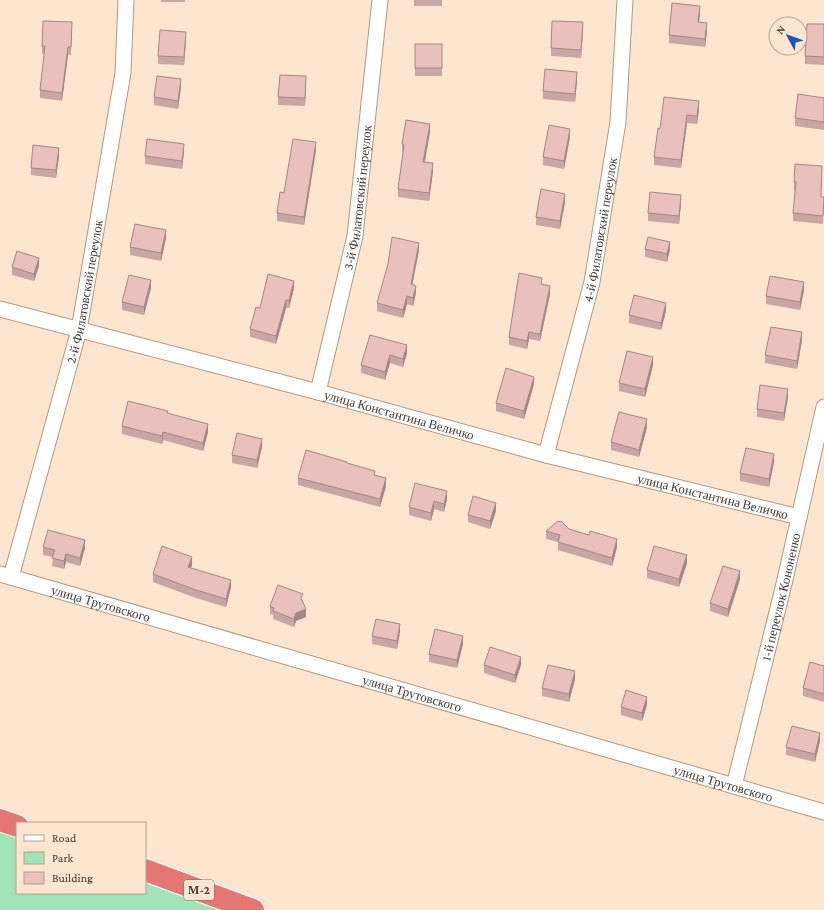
<svg xmlns="http://www.w3.org/2000/svg" width="824" height="910" viewBox="0 0 824 910" font-family="'Crimson Pro',serif">
<rect width="100%" height="100%" fill="#fde5d0"/>
<!-- green -->
<path fill="#a0e3b6" d="M 0,820 L 17,826 L 17,893 L 145,893 L 145,870 L 253,910 L 0,910 Z"/>
<g fill="none" stroke-linecap="round" stroke-linejoin="round">
<!-- minor casing -->
<g stroke="#b3987f" stroke-width="17">
<g id="minor">
<path id="s1" d="M 0,309 L 318,392 L 546,455 L 799,517"/>
<path id="s2" d="M 318,392 L 355,236 L 380,0"/>
<path id="s3" d="M 546,455 L 592,282 L 618,122 L 625,0"/>
<path id="s4" d="M 0,574 L 824,812"/>
<path id="s5" d="M 11,577 L 79,330 L 123,73 L 126,0"/>
<path id="s6" d="M 734,786 L 784,584 L 824,407"/>
</g>
</g>
<!-- highway casing -->
<g stroke="#fff" stroke-width="24">
<g id="highway">
<path d="M 0,820 L 17,826"/>
<path d="M 145,870 L 253,910"/>
</g>
</g>
<!-- minor -->
<use href="#minor" stroke="#fff" stroke-width="15"/>
<!-- highway -->
<use href="#highway" stroke="#e47673" stroke-width="22"/>
</g>
<!-- wall -->
<g fill="#c9a5a3">
<rect x="161" y="0" width="24" height="2"/>
<rect x="414" y="0" width="28" height="6"/>
<path d="M 700,14 L 699,22 L 707,31 L 705,47 L 669,43 L 669,35 Z"/>
<path d="M 824,24 L 824,65 L 805,64 L 805,56 Z"/>
<path d="M 72,30 L 71,55 L 68,55 L 62,101 L 40,98 L 40,90 L 44,54 L 42,54 L 42,46 Z"/>
<path d="M 583,30 L 581,58 L 551,56 L 551,48 Z"/>
<path d="M 186,40 L 184,65 L 158,64 L 158,56 Z"/>
<rect x="415" y="44" width="27" height="32"/>
<path d="M 577,80 L 575,102 L 543,99 L 543,91 Z"/>
<path d="M 306,84 L 305,106 L 278,105 L 278,97 Z"/>
<path d="M 181,87 L 178,109 L 154,105 L 154,97 Z"/>
<path d="M 824,98 L 824,130 L 795,126 L 795,118 Z"/>
<path d="M 699,109 L 697,124 L 687,123 L 681,168 L 654,165 L 654,157 L 660,129 Z"/>
<path d="M 430,132 L 425,162 L 433,171 L 429,201 L 398,197 L 398,189 L 403,153 L 402,152 L 402,144 Z"/>
<path d="M 570,137 L 564,169 L 543,165 L 543,157 Z"/>
<path d="M 316,150 L 304,225 L 277,221 L 277,213 Z"/>
<path d="M 184,152 L 182,169 L 145,164 L 145,156 Z"/>
<path d="M 59,156 L 56,178 L 31,175 L 31,168 Z"/>
<path d="M 822,174 L 821,197 L 824,197 L 823,224 L 793,221 L 793,213 L 795,190 L 794,190 L 794,182 Z"/>
<path d="M 565,202 L 560,229 L 536,225 L 536,217 Z"/>
<path d="M 681,203 L 679,224 L 648,221 L 648,213 Z"/>
<path d="M 166,238 L 161,261 L 130,255 L 130,247 Z"/>
<path d="M 645,249 L 670,249 L 667,262 L 645,257 Z"/>
<path d="M 419,250 L 412,285 L 416,293 L 413,306 L 407,304 L 403,318 L 377,311 L 377,303 Z"/>
<path d="M 39,266 L 34,281 L 12,275 L 12,267 Z"/>
<path d="M 542,284 L 550,294 L 540,341 L 529,339 L 527,349 L 509,345 L 509,337 Z"/>
<path d="M 151,288 L 144,315 L 122,310 L 122,302 Z"/>
<path d="M 294,288 L 289,308 L 286,308 L 276,344 L 250,337 L 250,329 L 260,308 Z"/>
<path d="M 804,290 L 800,310 L 766,304 L 766,296 Z"/>
<path d="M 666,311 L 661,330 L 629,323 L 629,315 Z"/>
<path d="M 370,335 L 407,353 L 403,367 L 390,363 L 385,380 L 361,373 L 361,365 Z"/>
<path d="M 802,340 L 797,369 L 765,363 L 765,355 Z"/>
<path d="M 653,365 L 645,397 L 619,391 L 619,383 Z"/>
<path d="M 534,384 L 524,419 L 496,411 L 496,403 Z"/>
<path d="M 788,397 L 784,421 L 757,417 L 757,409 Z"/>
<path d="M 168,414 L 208,432 L 203,451 L 163,440 L 162,444 L 122,434 L 122,426 Z"/>
<path d="M 647,427 L 639,457 L 611,450 L 611,442 Z"/>
<path d="M 262,447 L 257,468 L 232,463 L 232,455 Z"/>
<path d="M 774,462 L 769,487 L 740,481 L 740,473 Z"/>
<path d="M 347,464 L 386,486 L 380,507 L 298,485 L 298,478 Z"/>
<path d="M 447,499 L 444,512 L 434,509 L 431,521 L 409,515 L 409,507 Z"/>
<path d="M 496,511 L 490,529 L 468,522 L 468,515 Z"/>
<path d="M 569,529 L 589,535 L 617,547 L 612,566 L 558,550 L 558,542 L 546,539 L 546,531 Z"/>
<path d="M 43,547 L 85,548 L 80,566 L 66,562 L 64,569 L 52,566 L 53,557 L 43,555 Z"/>
<path d="M 687,563 L 679,587 L 647,578 L 647,570 Z"/>
<path d="M 192,565 L 190,568 L 231,587 L 226,607 L 196,598 L 153,582 L 153,574 Z"/>
<path d="M 740,579 L 728,617 L 710,611 L 710,603 Z"/>
<path d="M 303,602 L 306,617 L 296,621 L 294,627 L 273,619 L 273,615 L 270,614 L 270,606 Z"/>
<path d="M 400,632 L 397,649 L 372,644 L 372,636 Z"/>
<path d="M 463,644 L 457,668 L 429,662 L 429,654 Z"/>
<path d="M 484,665 L 521,665 L 515,683 L 484,673 Z"/>
<path d="M 824,666 L 824,702 L 803,696 L 803,688 Z"/>
<path d="M 575,679 L 569,702 L 542,696 L 542,688 Z"/>
<path d="M 647,705 L 642,721 L 621,715 L 621,707 Z"/>
<path d="M 820,741 L 815,762 L 786,755 L 786,747 Z"/>
</g>
<!-- shaded-wall -->
<g fill="#a48684">
<path d="M 700,6 L 700,14 L 698,30 L 698,22 Z"/>
<path d="M 583,22 L 583,30 L 581,58 L 581,50 Z"/>
<path d="M 707,23 L 707,31 L 705,47 L 705,39 Z"/>
<path d="M 186,32 L 186,40 L 184,65 L 184,57 Z"/>
<path d="M 68,47 L 68,55 L 62,101 L 62,93 Z"/>
<path d="M 577,72 L 577,80 L 575,102 L 575,94 Z"/>
<path d="M 306,76 L 306,84 L 305,106 L 305,98 Z"/>
<path d="M 181,79 L 181,87 L 178,109 L 178,101 Z"/>
<path d="M 699,101 L 699,109 L 697,124 L 697,116 Z"/>
<path d="M 687,115 L 687,123 L 681,168 L 681,160 Z"/>
<path d="M 430,124 L 430,132 L 423,170 L 423,162 Z"/>
<path d="M 570,129 L 570,137 L 564,169 L 564,161 Z"/>
<path d="M 316,142 L 316,150 L 304,225 L 304,217 Z"/>
<path d="M 184,144 L 184,152 L 182,169 L 182,161 Z"/>
<path d="M 59,148 L 59,156 L 56,178 L 56,170 Z"/>
<path d="M 433,163 L 433,171 L 429,201 L 429,193 Z"/>
<path d="M 565,194 L 565,202 L 560,229 L 560,221 Z"/>
<path d="M 681,195 L 681,203 L 679,224 L 679,216 Z"/>
<path d="M 166,230 L 166,238 L 161,261 L 161,253 Z"/>
<path d="M 670,242 L 670,249 L 667,262 L 667,254 Z"/>
<path d="M 419,243 L 419,250 L 411,292 L 411,284 Z"/>
<path d="M 39,258 L 39,266 L 34,281 L 34,274 Z"/>
<path d="M 151,280 L 151,288 L 144,315 L 144,307 Z"/>
<path d="M 294,281 L 294,288 L 289,308 L 289,300 Z"/>
<path d="M 804,282 L 804,290 L 800,310 L 800,302 Z"/>
<path d="M 416,286 L 416,293 L 413,306 L 413,298 Z"/>
<path d="M 550,286 L 550,294 L 540,341 L 540,334 Z"/>
<path d="M 407,296 L 407,304 L 403,318 L 403,310 Z"/>
<path d="M 286,300 L 286,308 L 276,344 L 276,336 Z"/>
<path d="M 666,303 L 666,311 L 661,330 L 661,323 Z"/>
<path d="M 529,332 L 529,339 L 527,349 L 527,341 Z"/>
<path d="M 802,332 L 802,340 L 797,369 L 797,361 Z"/>
<path d="M 407,345 L 407,353 L 403,367 L 403,359 Z"/>
<path d="M 390,355 L 390,363 L 385,380 L 385,372 Z"/>
<path d="M 653,357 L 653,365 L 645,397 L 645,389 Z"/>
<path d="M 534,377 L 534,384 L 524,419 L 524,411 Z"/>
<path d="M 788,389 L 788,397 L 784,421 L 784,413 Z"/>
<path d="M 647,419 L 647,427 L 639,457 L 639,450 Z"/>
<path d="M 208,424 L 208,432 L 203,451 L 203,443 Z"/>
<path d="M 163,432 L 163,440 L 162,444 L 162,436 Z"/>
<path d="M 262,439 L 262,447 L 257,468 L 257,460 Z"/>
<path d="M 774,454 L 774,462 L 769,487 L 769,479 Z"/>
<path d="M 386,478 L 386,486 L 380,507 L 380,499 Z"/>
<path d="M 447,491 L 447,499 L 444,512 L 444,504 Z"/>
<path d="M 434,501 L 434,509 L 431,521 L 431,513 Z"/>
<path d="M 496,503 L 496,511 L 490,529 L 490,521 Z"/>
<path d="M 617,539 L 617,547 L 612,566 L 612,558 Z"/>
<path d="M 85,540 L 85,548 L 80,566 L 80,558 Z"/>
<path d="M 66,554 L 66,562 L 64,569 L 64,561 Z"/>
<path d="M 687,555 L 687,563 L 679,587 L 679,579 Z"/>
<path d="M 192,557 L 192,565 L 188,575 L 188,567 Z"/>
<path d="M 740,571 L 740,579 L 728,617 L 728,609 Z"/>
<path d="M 231,580 L 231,587 L 226,607 L 226,599 Z"/>
<path d="M 306,609 L 306,617 L 296,621 L 294,627 L 294,619 L 296,613 Z"/>
<path d="M 400,624 L 400,632 L 397,649 L 397,641 Z"/>
<path d="M 463,636 L 463,644 L 457,668 L 457,660 Z"/>
<path d="M 521,657 L 521,665 L 515,683 L 515,675 Z"/>
<path d="M 575,671 L 575,679 L 569,702 L 569,694 Z"/>
<path d="M 647,697 L 647,705 L 642,721 L 642,713 Z"/>
<path d="M 820,733 L 820,741 L 815,762 L 815,754 Z"/>
</g>
<!-- building -->
<g fill="#eac0bd" stroke="#a48684">
<path d="M 672,3 L 700,6 L 698,22 L 707,23 L 705,39 L 669,35 Z"/>
<path d="M 43,21 L 72,22 L 71,47 L 68,47 L 62,93 L 40,90 L 45,46 L 42,46 Z"/>
<path d="M 552,21 L 583,22 L 581,50 L 551,48 Z"/>
<path d="M 807,24 L 824,24 L 824,57 L 805,56 Z"/>
<path d="M 160,30 L 186,32 L 184,57 L 158,56 Z"/>
<rect x="415" y="44" width="27" height="24"/>
<path d="M 545,69 L 577,72 L 575,94 L 543,91 Z"/>
<path d="M 280,75 L 306,76 L 305,98 L 278,97 Z"/>
<path d="M 157,76 L 181,79 L 178,101 L 154,97 Z"/>
<path d="M 798,94 L 824,98 L 824,122 L 795,118 Z"/>
<path d="M 664,97 L 699,101 L 697,116 L 687,115 L 681,160 L 654,157 L 658,128 L 660,129 Z"/>
<path d="M 406,120 L 430,124 L 423,162 L 433,163 L 429,193 L 398,189 L 404,145 L 402,144 Z"/>
<path d="M 549,125 L 570,129 L 564,161 L 543,157 Z"/>
<path d="M 147,139 L 184,144 L 182,161 L 145,156 Z"/>
<path d="M 293,139 L 316,142 L 304,217 L 277,213 L 280,192 L 284,193 Z"/>
<path d="M 33,145 L 59,148 L 56,170 L 31,168 Z"/>
<path d="M 795,164 L 822,166 L 821,197 L 824,197 L 823,216 L 793,213 L 796,182 L 794,182 Z"/>
<path d="M 541,189 L 565,194 L 560,221 L 536,217 Z"/>
<path d="M 650,192 L 681,195 L 679,216 L 648,213 Z"/>
<path d="M 135,224 L 166,230 L 161,253 L 130,247 Z"/>
<path d="M 392,237 L 419,243 L 411,284 L 416,286 L 413,298 L 407,296 L 403,310 L 377,303 L 388,264 Z"/>
<path d="M 648,237 L 670,242 L 667,254 L 645,249 Z"/>
<path d="M 17,251 L 39,258 L 34,274 L 12,267 Z"/>
<path d="M 519,273 L 542,278 L 541,284 L 550,286 L 540,334 L 529,332 L 527,341 L 509,337 Z"/>
<path d="M 268,274 L 294,281 L 289,300 L 286,300 L 276,336 L 250,329 L 256,307 L 260,308 Z"/>
<path d="M 129,275 L 151,280 L 144,307 L 122,302 Z"/>
<path d="M 770,276 L 804,282 L 800,302 L 766,296 Z"/>
<path d="M 634,295 L 666,303 L 661,323 L 629,315 Z"/>
<path d="M 771,327 L 802,332 L 797,361 L 765,355 Z"/>
<path d="M 370,335 L 407,345 L 403,359 L 390,355 L 385,372 L 361,365 Z"/>
<path d="M 627,351 L 653,357 L 645,389 L 619,383 Z"/>
<path d="M 506,368 L 534,377 L 524,411 L 496,403 Z"/>
<path d="M 760,385 L 788,389 L 784,413 L 757,409 Z"/>
<path d="M 128,401 L 168,411 L 167,413 L 208,424 L 203,443 L 163,432 L 162,436 L 122,426 Z"/>
<path d="M 619,412 L 647,419 L 639,450 L 611,442 Z"/>
<path d="M 237,433 L 262,439 L 257,460 L 232,455 Z"/>
<path d="M 746,448 L 774,454 L 769,479 L 740,473 Z"/>
<path d="M 306,450 L 347,462 L 347,463 L 375,471 L 374,475 L 386,478 L 380,499 L 298,478 Z"/>
<path d="M 415,483 L 447,491 L 444,504 L 434,501 L 431,513 L 409,507 Z"/>
<path d="M 473,496 L 496,503 L 490,521 L 468,515 Z"/>
<path d="M 558,521 L 562,522 L 569,529 L 589,535 L 590,531 L 617,539 L 612,558 L 558,542 L 560,535 L 546,531 Z"/>
<path d="M 48,530 L 85,540 L 80,558 L 66,554 L 64,561 L 52,558 L 55,550 L 43,547 Z"/>
<path d="M 162,546 L 192,557 L 188,567 L 231,580 L 226,599 L 196,590 L 153,574 Z"/>
<path d="M 654,546 L 687,555 L 679,579 L 647,570 Z"/>
<path d="M 723,566 L 740,571 L 728,609 L 710,603 Z"/>
<path d="M 278,585 L 303,594 L 301,598 L 306,609 L 296,613 L 294,619 L 273,611 L 274,608 L 270,606 Z"/>
<path d="M 376,619 L 400,624 L 397,641 L 372,636 Z"/>
<path d="M 435,629 L 463,636 L 457,660 L 429,654 Z"/>
<path d="M 490,647 L 521,657 L 515,675 L 484,665 Z"/>
<path d="M 810,662 L 824,666 L 824,694 L 803,688 Z"/>
<path d="M 548,665 L 575,671 L 569,694 L 542,688 Z"/>
<path d="M 626,690 L 647,697 L 642,713 L 621,707 Z"/>
<path d="M 792,726 L 820,733 L 815,754 L 786,747 Z"/>
</g>
<g text-anchor="middle" dominant-baseline="central" stroke-width="4" stroke-linejoin="round" paint-order="stroke">
<!-- shield labels -->
<rect fill="#fde5d0" stroke="#7c6d5f" stroke-width="1" x="184" y="880" width="30" height="20" rx="3"/>
<g font-size="12" font-weight="bold" fill="#45392f">
<text x="199" y="890">М-2</text>
</g>
<!-- street labels -->
<g font-size="13" fill="#45392f" stroke="#fde5d0">
<text stroke="none"><textPath href="#s2" startOffset="199">3-й Филатовский переулок</textPath></text>
<text stroke="none"><textPath href="#s3" startOffset="232">4-й Филатовский переулок</textPath></text>
<text stroke="none"><textPath href="#s5" startOffset="295">2-й Филатовский переулок</textPath></text>
<text stroke="none"><textPath href="#s1" startOffset="413">улица Константина Величко</textPath></text>
<text stroke="none"><textPath href="#s1" startOffset="737">улица Константина Величко</textPath></text>
<text stroke="none"><textPath href="#s6" startOffset="195">1-й переулок Кононенко</textPath></text>
<text stroke="none"><textPath href="#s4" startOffset="105">улица Трутовского</textPath></text>
<text stroke="none"><textPath href="#s4" startOffset="429">улица Трутовского</textPath></text>
<text stroke="none"><textPath href="#s4" startOffset="753">улица Трутовского</textPath></text>
</g>
</g>
<!-- legend -->
<rect x="16" y="822" width="130" height="72" fill="#fde5d0" stroke="#b3a090"/>
<rect x="24" y="835" width="20" height="6" fill="#ffffff" stroke="#b3a090"/>
<text x="52" y="842" font-size="12" fill="#45392f">Road</text>
<rect x="24" y="852" width="20" height="12" fill="#a0e3b6" stroke="#b3a090"/>
<text x="52" y="862" font-size="12" fill="#45392f">Park</text>
<rect x="24" y="872" width="20" height="12" fill="#eac0bd" stroke="#b3a090"/>
<text x="52" y="882" font-size="12" fill="#45392f">Building</text>
<!-- north arrow -->
<g transform="translate(788 36) rotate(311)"><circle r="19" fill="#fde5d0" stroke="#b3a090"/>
<path d="M0-3L7 15L0 10L-7 15Z" fill="#1b52bf"/>
<text y="-6" font-size="11" font-weight="bold" text-anchor="middle" fill="#45392f">N</text>
</g>
</svg>
